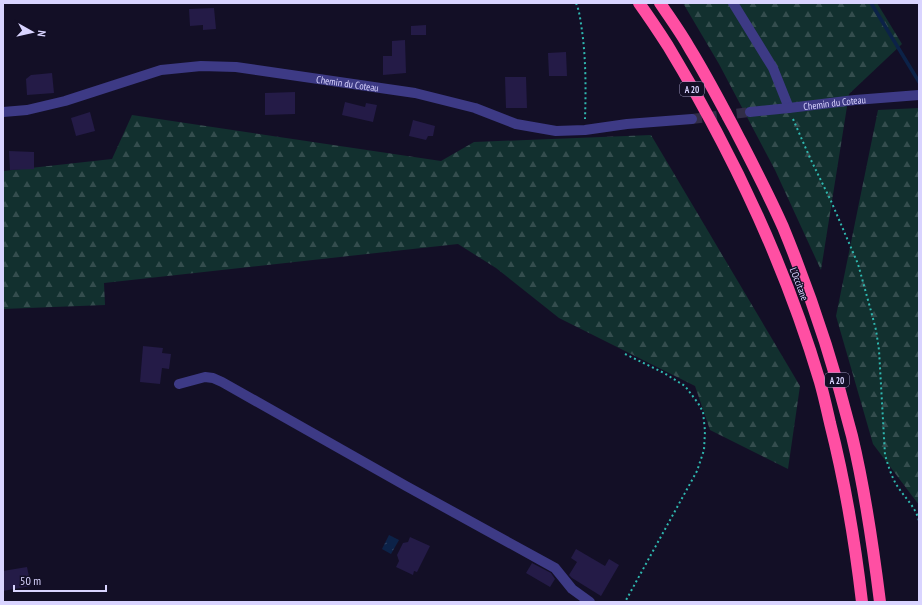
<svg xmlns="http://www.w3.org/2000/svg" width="922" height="605" viewBox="0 0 922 605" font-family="'PT Sans Narrow',sans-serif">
<defs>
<pattern id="forest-firs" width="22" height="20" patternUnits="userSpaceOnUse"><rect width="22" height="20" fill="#12302f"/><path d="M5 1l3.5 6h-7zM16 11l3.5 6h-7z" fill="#344d4e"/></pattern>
<pattern id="water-ripples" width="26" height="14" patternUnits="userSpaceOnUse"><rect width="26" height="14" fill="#0c2248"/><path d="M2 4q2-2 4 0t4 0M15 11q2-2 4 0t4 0" fill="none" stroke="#2f4163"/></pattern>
</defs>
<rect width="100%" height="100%" fill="#130f26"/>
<!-- forest -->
<g fill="url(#forest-firs)">
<path d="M 683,3 L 877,3 L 902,44 L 849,94 L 821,270 L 775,170 L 719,64 Z"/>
<path d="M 919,108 L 919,505 L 873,444 L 836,316 L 878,110 Z"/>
<path d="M 132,115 L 441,161 L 474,142 L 651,135 L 800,386 L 788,469 L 710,430 L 695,386 L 559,318 L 496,268 L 458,244 L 104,283 L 105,305 L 3,309 L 3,171 L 112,159 Z"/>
</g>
<!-- water -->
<path fill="url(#water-ripples)" d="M 389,535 L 399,540 L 391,554 L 382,549 Z"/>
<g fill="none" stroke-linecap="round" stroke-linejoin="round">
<!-- stream -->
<path stroke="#0c2248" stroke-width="3.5" d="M 871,3 L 919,82"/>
</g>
<!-- building -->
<g fill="#241b47">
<path d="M 214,8 L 216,29 L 203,30 L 203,25 L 190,26 L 189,9 Z"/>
<path d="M 426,25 L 426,35 L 411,35 L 411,26 Z"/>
<path d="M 405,40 L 406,73 L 383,75 L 383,56 L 392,56 L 392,41 Z"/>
<path d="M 566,52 L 567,76 L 549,76 L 548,53 Z"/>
<path d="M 52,73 L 54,93 L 27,95 L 26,79 L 31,75 Z"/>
<path d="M 505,77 L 526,77 L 527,108 L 506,108 Z"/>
<path d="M 295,92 L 295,114 L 265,115 L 265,93 Z"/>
<path d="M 345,102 L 365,107 L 366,103 L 377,105 L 373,122 L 342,115 Z"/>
<path d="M 90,112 L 95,131 L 76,136 L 71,118 Z"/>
<path d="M 413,120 L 435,126 L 433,136 L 428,136 L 426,140 L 409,136 Z"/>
<path d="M 9,151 L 34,152 L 34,169 L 10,170 Z"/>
<path d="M 143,346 L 163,348 L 162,353 L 171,354 L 169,369 L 162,368 L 160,384 L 140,382 Z"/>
<path d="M 410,537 L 430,546 L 417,572 L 414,571 L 413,575 L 396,567 L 399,561 L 397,555 L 403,543 L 408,542 Z"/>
<path d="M 576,549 L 605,566 L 609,559 L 619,565 L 601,596 L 572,578 L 569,575 L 577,562 L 571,558 Z"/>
<path d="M 532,563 L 551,573 L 555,579 L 550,587 L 526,573 Z"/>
<path d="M 27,567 L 31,586 L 3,591 L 3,571 Z"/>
</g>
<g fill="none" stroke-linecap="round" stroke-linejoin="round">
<!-- minor-tunnel -->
<path stroke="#312d47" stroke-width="10" stroke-dasharray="10 5" stroke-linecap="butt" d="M 692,119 L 750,112"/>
<!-- path -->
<g stroke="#2fb8b0" stroke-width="2" stroke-dasharray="2 3" stroke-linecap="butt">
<path d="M 576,3 C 579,10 580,17 581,24 C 586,55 586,88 585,119"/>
<path d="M 793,119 L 810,158 L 831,201 L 858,264 L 871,311 L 876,330 L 879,350 L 885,455 C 888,465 891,475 896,484 C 903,496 916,507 919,521"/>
<path d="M 625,354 L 664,373 L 685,386 L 698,403 L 703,412 L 705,431 L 704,450 L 697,471 L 625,602"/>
</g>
<!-- minor -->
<g stroke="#3d3a85" stroke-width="10">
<path d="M 733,3 L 773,68 L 789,108"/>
<path id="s1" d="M 3,112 L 27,110 L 65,101 L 161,70 L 201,66 L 236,67 L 415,93 L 475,108 L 516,124 L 556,131 L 585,130 L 627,124 L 692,119"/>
<path id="s2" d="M 750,112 L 789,108 L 855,100 L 919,95"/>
<path d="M 179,384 L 205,377 L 213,378 L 222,382 L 406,486 L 555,568 L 572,589 L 590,602"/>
</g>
<!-- highway -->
<g stroke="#ff4fa3" stroke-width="12">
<path d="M 639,3 C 649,17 659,32 668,46 C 732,152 785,264 820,382 C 824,396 827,410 830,423 C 845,482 855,542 862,602"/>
<path d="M 660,3 C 670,18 681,33 690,49 C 706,75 720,102 734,128 C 751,161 768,193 783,227 C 811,295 834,365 852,436 C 865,490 873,546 880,602"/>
</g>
</g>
<g text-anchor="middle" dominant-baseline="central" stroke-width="3" stroke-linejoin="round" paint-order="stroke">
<!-- shield labels -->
<g fill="#130f26" stroke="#9e99be" stroke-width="1">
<rect x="680" y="82" width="24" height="14" rx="3"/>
<rect x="825" y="373" width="24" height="14" rx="3"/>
</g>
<g font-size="9" font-weight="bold" fill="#d9d4ff">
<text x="692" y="89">A 20</text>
<text x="837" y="380">A 20</text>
</g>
<!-- street labels -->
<g font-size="10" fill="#d9d4ff" stroke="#130f26">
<text stroke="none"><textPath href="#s1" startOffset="352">Chemin du Coteau</textPath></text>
<text stroke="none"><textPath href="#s2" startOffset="85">Chemin du Coteau</textPath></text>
<text transform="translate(799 284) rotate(69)">L'Occitane</text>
</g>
</g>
<!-- border -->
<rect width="922" height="605" fill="none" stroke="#d9d4ff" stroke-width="8"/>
<!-- north arrow -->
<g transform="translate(32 32) rotate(98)" stroke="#130f26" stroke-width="3" paint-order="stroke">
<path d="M0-3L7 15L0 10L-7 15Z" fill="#d9d4ff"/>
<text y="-6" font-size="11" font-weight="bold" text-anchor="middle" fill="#d9d4ff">N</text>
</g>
<!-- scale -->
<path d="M14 585v6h92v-6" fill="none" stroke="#d9d4ff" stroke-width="2"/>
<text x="20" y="585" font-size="12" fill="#d9d4ff" stroke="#130f26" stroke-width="3" paint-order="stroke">50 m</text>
</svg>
